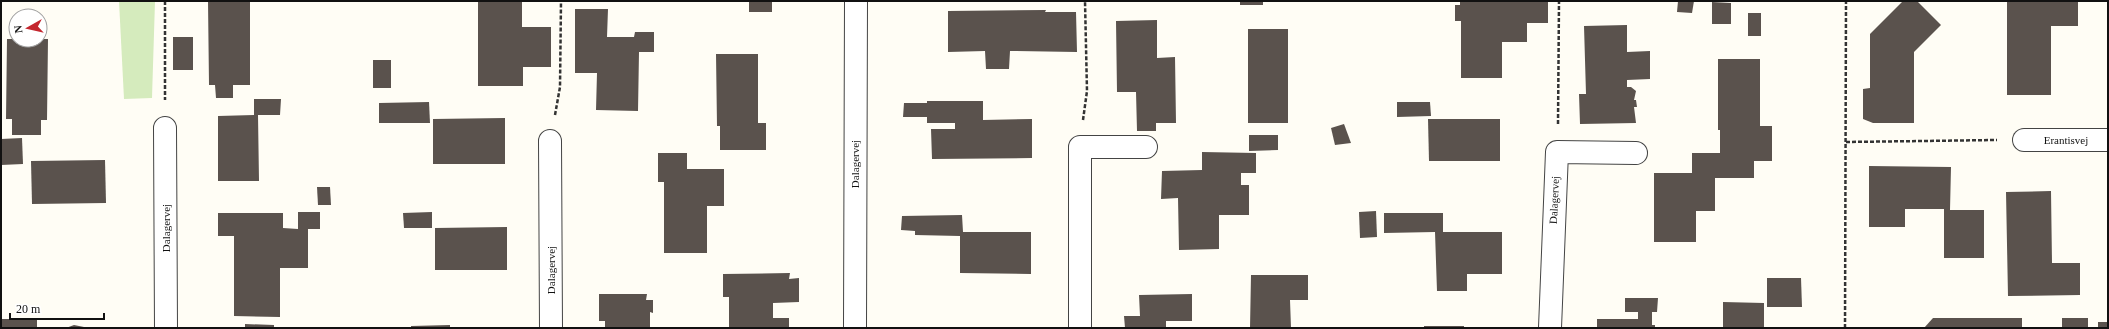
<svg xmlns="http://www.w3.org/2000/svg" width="2109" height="329" viewBox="0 0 2109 329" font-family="Georgia,serif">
<rect width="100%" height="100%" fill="#fffdf5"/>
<!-- green -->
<path fill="#d5ebbd" d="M 119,1 L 155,1 L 152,98 L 124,99 Z"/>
<!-- building -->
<g fill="#5a524d">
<path d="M 208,1 L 250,1 L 250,85 L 233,85 L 233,98 L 216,98 L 215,85 L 209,85 Z"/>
<path d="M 478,1 L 522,1 L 522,27 L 551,27 L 551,67 L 523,67 L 523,86 L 478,86 Z"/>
<rect x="749" y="1" width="23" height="11"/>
<rect x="1240" y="1" width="23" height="4"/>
<path d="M 1460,1 L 1548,1 L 1548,23 L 1527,23 L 1527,42 L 1502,42 L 1502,78 L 1461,78 L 1461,21 L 1455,21 L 1455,5 L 1460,5 Z"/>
<path d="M 1678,1 L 1694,1 L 1692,13 L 1677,12 Z"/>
<path d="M 1903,1 L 1917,1 L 1941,25 L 1914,52 L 1914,123 L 1873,123 L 1863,119 L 1863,89 L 1870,88 L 1870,34 Z"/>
<path d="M 2007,1 L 2078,1 L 2078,26 L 2051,26 L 2051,95 L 2007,95 Z"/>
<path d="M 1712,2 L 1731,3 L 1731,24 L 1712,24 Z"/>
<path d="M 575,9 L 608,9 L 607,37 L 634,37 L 635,32 L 654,32 L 654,52 L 639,52 L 638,111 L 596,110 L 597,73 L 575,73 Z"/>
<path d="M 1046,10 L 1045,12 L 1076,12 L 1077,52 L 1010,51 L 1009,69 L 986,69 L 985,51 L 948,52 L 948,11 Z"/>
<rect x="1748" y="13" width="13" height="23"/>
<path d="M 1157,20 L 1157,58 L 1175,57 L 1176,123 L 1156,123 L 1156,131 L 1137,131 L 1136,92 L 1117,92 L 1116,21 Z"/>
<path d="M 1627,25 L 1627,52 L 1650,51 L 1650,79 L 1627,80 L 1627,87 L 1631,87 L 1636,91 L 1634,100 L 1636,100 L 1637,107 L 1634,107 L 1636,123 L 1580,124 L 1579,94 L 1586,94 L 1584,26 Z"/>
<rect x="1248" y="29" width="40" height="94"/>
<rect x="173" y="37" width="20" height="33"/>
<path d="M 7,39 L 48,39 L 47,120 L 41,120 L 41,135 L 12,135 L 12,119 L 6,119 Z"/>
<path d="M 716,54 L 758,54 L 758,123 L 766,123 L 766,150 L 720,150 L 720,126 L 717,126 Z"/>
<path d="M 1718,59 L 1760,59 L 1760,126 L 1772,126 L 1772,161 L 1754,161 L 1754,178 L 1715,178 L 1715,211 L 1696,211 L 1696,242 L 1654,242 L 1654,173 L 1692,173 L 1692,153 L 1720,153 L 1720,130 L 1718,130 Z"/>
<rect x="373" y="60" width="18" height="28"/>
<path d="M 254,99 L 281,99 L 280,115 L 258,115 L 259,181 L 218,181 L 218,116 L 254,115 Z"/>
<path d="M 927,101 L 983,101 L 983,120 L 1032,119 L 1032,158 L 932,159 L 931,129 L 955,129 L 955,123 L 927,123 L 927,117 L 903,117 L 904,103 L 927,103 Z"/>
<path d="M 429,102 L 430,123 L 379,123 L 379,103 Z"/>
<path d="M 1397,102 L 1430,102 L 1431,116 L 1397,117 Z"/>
<path d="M 505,118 L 505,164 L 433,164 L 433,119 Z"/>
<path d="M 1428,119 L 1500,119 L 1500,161 L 1429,161 Z"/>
<path d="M 1344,124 L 1351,143 L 1335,145 L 1331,128 Z"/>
<path d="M 1249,135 L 1278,135 L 1278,150 L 1249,151 Z"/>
<path d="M 22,138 L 23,164 L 1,165 L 1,139 Z"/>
<path d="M 1202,152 L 1256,153 L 1256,173 L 1241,173 L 1241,185 L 1249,185 L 1249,215 L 1219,215 L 1219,249 L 1179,250 L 1178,198 L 1161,199 L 1162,171 L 1202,170 Z"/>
<path d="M 658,153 L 687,153 L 687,169 L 724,169 L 724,206 L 707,206 L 707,253 L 664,253 L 664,182 L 658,182 Z"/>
<path d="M 105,160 L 106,203 L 32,204 L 31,161 Z"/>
<path d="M 1869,166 L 1951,167 L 1950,210 L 1984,210 L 1984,258 L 1944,258 L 1944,209 L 1905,209 L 1905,227 L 1869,227 Z"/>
<path d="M 317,187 L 330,187 L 331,205 L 318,205 Z"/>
<path d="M 2051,191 L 2052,263 L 2080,263 L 2080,295 L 2008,296 L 2006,192 Z"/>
<path d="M 1376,211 L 1377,237 L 1360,238 L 1359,212 Z"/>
<path d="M 298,212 L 320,212 L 320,229 L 308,229 L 308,268 L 280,268 L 280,317 L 234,316 L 234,236 L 218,236 L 218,213 L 283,213 L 283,228 L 298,229 Z"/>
<path d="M 432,212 L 432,228 L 404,228 L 403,213 Z"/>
<path d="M 1384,213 L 1443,213 L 1443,232 L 1502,232 L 1502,274 L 1467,274 L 1467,291 L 1437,291 L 1435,232 L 1384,233 Z"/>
<path d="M 962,215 L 963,232 L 1031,232 L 1031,274 L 960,273 L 960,236 L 915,235 L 915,231 L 901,230 L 902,216 Z"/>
<path d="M 507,227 L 507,270 L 435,270 L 435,228 Z"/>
<path d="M 790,273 L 789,279 L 799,278 L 799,302 L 773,303 L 773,318 L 789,318 L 789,328 L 729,328 L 729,297 L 723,297 L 723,274 Z"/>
<path d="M 1251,275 L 1308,275 L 1308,300 L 1290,300 L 1291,328 L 1250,328 Z"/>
<path d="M 1767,278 L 1801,278 L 1802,307 L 1767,307 Z"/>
<path d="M 599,294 L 647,294 L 646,300 L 653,300 L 653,313 L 650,312 L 650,328 L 605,328 L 605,321 L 599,321 Z"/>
<path d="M 1192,294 L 1192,321 L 1166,321 L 1166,328 L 1125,328 L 1124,316 L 1140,316 L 1139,295 Z"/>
<path d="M 1625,298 L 1658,298 L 1657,312 L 1652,312 L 1652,325 L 1655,325 L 1655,328 L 1597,328 L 1597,319 L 1638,319 L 1638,312 L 1625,312 Z"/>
<path d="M 1723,302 L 1764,303 L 1764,328 L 1723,328 Z"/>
<path d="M 1933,318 L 2022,318 L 2022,328 L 1924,328 Z"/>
<rect x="2062" y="318" width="26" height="10"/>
<rect x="1" y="319" width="36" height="9"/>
<rect x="2098" y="322" width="10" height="6"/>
<path d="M 245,324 L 274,325 L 274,328 L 245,328 Z"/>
<path d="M 74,325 L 84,327 L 84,328 L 66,328 Z"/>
<path d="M 450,325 L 450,328 L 411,328 L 411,326 Z"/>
<rect x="1424" y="326" width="40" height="2"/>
</g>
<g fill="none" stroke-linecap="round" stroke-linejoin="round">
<!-- minor casing -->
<g stroke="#444" stroke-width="24">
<g id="minor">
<path d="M 165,128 L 166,328"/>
<path d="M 2024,140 L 2108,140"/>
<path d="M 550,141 L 551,328"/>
<path d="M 855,328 L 856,1"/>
<path d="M 1080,328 L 1080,147 L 1146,147"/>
<path d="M 1550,328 L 1557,152 L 1636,153"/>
</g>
</g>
<!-- path -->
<g stroke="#333" stroke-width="2.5" stroke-dasharray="4 2" stroke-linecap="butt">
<path d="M 165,1 L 165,100"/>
<path d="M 555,115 L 560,87 L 561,1"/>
<path d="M 1083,120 L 1087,91 L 1085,1"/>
<path d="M 1558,124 L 1559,1"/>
<path d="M 1846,142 L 1997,140"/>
<path d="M 1845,328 L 1846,1"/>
</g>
<!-- minor -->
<use href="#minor" stroke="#fff" stroke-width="22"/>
</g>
<g text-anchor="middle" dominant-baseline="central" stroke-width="4" stroke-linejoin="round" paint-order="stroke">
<!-- street labels -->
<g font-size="11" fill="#111" stroke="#fff">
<text x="2066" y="140">Erantisvej</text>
<text transform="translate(855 164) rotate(-90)">Dalagervej</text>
<text transform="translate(1554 200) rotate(-87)">Dalagervej</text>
<text transform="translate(166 228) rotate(-90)">Dalagervej</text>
<text transform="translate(551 270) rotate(-90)">Dalagervej</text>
</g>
</g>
<!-- border -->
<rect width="2109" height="329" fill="none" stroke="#111111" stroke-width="4"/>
<!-- north arrow -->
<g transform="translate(28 28) rotate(262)"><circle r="19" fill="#ffffff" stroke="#a0a0a0"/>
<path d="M0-3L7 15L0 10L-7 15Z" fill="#c4262e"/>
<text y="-6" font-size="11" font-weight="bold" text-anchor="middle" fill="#111111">N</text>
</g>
<!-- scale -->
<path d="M10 313v6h94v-6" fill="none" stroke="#111111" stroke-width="2"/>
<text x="16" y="313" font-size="12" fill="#111111" stroke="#ffffff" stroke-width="3" paint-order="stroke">20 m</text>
</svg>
